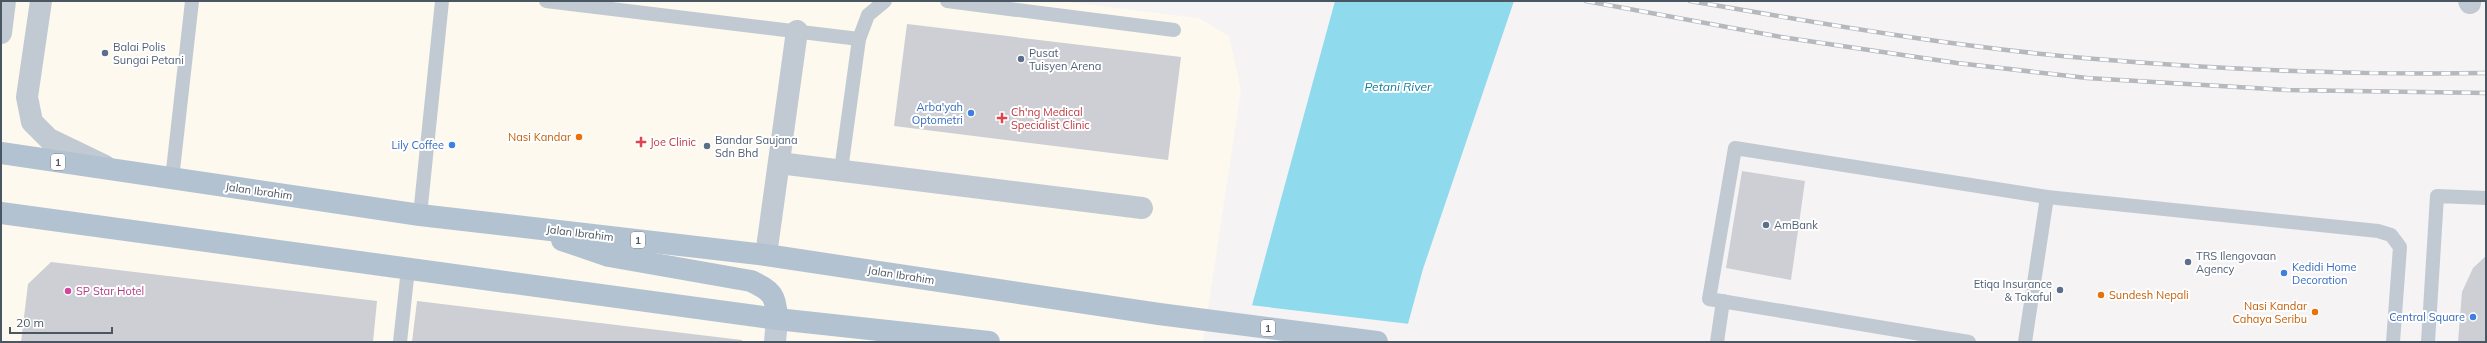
<svg xmlns="http://www.w3.org/2000/svg" width="2487" height="343" viewBox="0 0 2487 343" font-family="Mulish,sans-serif">
<rect width="100%" height="100%" fill="#f5f3f3"/>
<!-- commercial -->
<path fill="#fdf9ef" d="M 1,1 L 1061,1 L 1199,18 L 1229,36 L 1241,90 L 1203,342 L 1,342 Z"/>
<!-- water -->
<path fill="#90daee" d="M 1335,1 L 1514,1 L 1423,269 L 1403,342 L 1242,342 Z"/>
<!-- pier -->
<path fill="#f5f3f3" d="M 1250,305 L 1410,324 L 1405,342 L 1240,342 Z"/>
<!-- building -->
<g fill="#cdcfd5">
<path d="M 907,24 L 1181,57 L 1168,160 L 894,126 Z"/>
<path d="M 1742,171 L 1805,181 L 1791,280 L 1726,268 Z"/>
<path d="M 2486,256 L 2486,342 L 2458,342 L 2462,292 L 2473,268 Z"/>
<path d="M 51,262 L 377,301 L 373,342 L 21,342 L 28,284 Z"/>
<path d="M 417,301 L 742,340 L 742,342 L 412,342 Z"/>
</g>
<g fill="none" stroke-linecap="round" stroke-linejoin="round">
<!-- service -->
<g stroke="#c1cad2" stroke-width="14">
<path d="M 546,1 L 859,39"/>
<path d="M 947,1 L 1174,30"/>
<path d="M 841,170 L 859,39 L 868,15 L 885,1"/>
<path d="M 172,179 L 192,1"/>
<path d="M 420,215 L 442,1"/>
<path d="M 400,342 L 408,269"/>
<path d="M 1717,342 L 1723,301"/>
<path d="M 1969,342 L 1709,299 L 1735,148 L 2047,197 L 2378,231 L 2391,235 L 2400,247 L 2393,342"/>
<path d="M 2025,342 L 2047,197"/>
<path d="M 2428,342 L 2437,196 L 2486,198"/>
</g>
<!-- minor -->
<g stroke="#c1cad2" stroke-width="22">
<path d="M 41,1 L 27,97 L 32,122 L 49,139 L 105,166"/>
<path d="M 2469,1 L 2470,3"/>
<path d="M 1,33 L 5,1"/>
<path d="M 779,163 L 1142,208"/>
<path d="M 766,255 L 797,31"/>
</g>
<!-- secondary -->
<path stroke="#c1cbd6" stroke-width="22" d="M 775,342 L 777,319"/>
<!-- primary -->
<g stroke="#b3c2d1" stroke-width="22">
<path d="M 1,153 L 420,215 L 766,255 L 1159,314 L 1377,342"/>
<path d="M 1,213 L 777,319 L 989,342"/>
<path d="M 562,240 L 609,256 L 751,281 C 772,291 776,295 777,319"/>
</g>
<!-- rail casing -->
<g stroke="#b5b8bd" stroke-width="4.5">
<g id="rail">
<path d="M 1586,1 L 1781,37 L 1957,63 L 2087,78 L 2287,90 L 2486,93"/>
<path d="M 1690,1 C 1824,24 1960,48 2096,59 C 2226,70 2356,75 2486,73"/>
</g>
</g>
<!-- rail -->
<use href="#rail" stroke="#fff" stroke-width="3" stroke-dasharray="9" stroke-linecap="butt"/>
</g>
<!-- markers -->
<g fill="#5c6f8a" stroke="#fff" stroke-width="1.5">
<circle cx="105" cy="53" r="4"/>
<circle cx="1021" cy="59" r="4"/>
<circle cx="707" cy="146" r="4"/>
<circle cx="1766" cy="225" r="4"/>
<circle cx="2188" cy="262" r="4"/>
<circle cx="2060" cy="290" r="4"/>
</g>
<g fill="#3f7fe0" stroke="#fff" stroke-width="1.5">
<circle cx="971" cy="113" r="4"/>
<circle cx="452" cy="145" r="4"/>
<circle cx="2284" cy="273" r="4"/>
<circle cx="2473" cy="317" r="4"/>
</g>
<g fill="#e0444e" stroke="#fff" stroke-width="1.5">
<path d="M1000 112h4v4h4v4h-4v4h-4v-4h-4v-4h4z"/>
<path d="M639 136h4v4h4v4h-4v4h-4v-4h-4v-4h4z"/>
</g>
<g fill="#e8710a" stroke="#fff" stroke-width="1.5">
<circle cx="579" cy="137" r="4"/>
<circle cx="2101" cy="295" r="4"/>
<circle cx="2315" cy="312" r="4"/>
</g>
<circle fill="#d1479c" stroke="#fff" stroke-width="1.5" cx="68" cy="291" r="4"/>
<g text-anchor="middle" dominant-baseline="central" stroke-width="4" stroke-linejoin="round" paint-order="stroke">
<!-- shield labels -->
<g fill="#fff" stroke="#808990" stroke-width="1">
<rect x="51" y="154" width="14" height="16" rx="3"/>
<rect x="631" y="232" width="14" height="16" rx="3"/>
<rect x="1261" y="320" width="14" height="16" rx="3"/>
</g>
<g font-size="10" font-weight="bold" fill="#4a5661">
<text x="58" y="162">1</text>
<text x="638" y="240">1</text>
<text x="1268" y="328">1</text>
</g>
<!-- service labels -->
<g font-size="11" fill="#4e5e75" stroke="#fff" text-anchor="start">
<text x="113" y="47">Balai Polis<tspan x="113" dy="13">Sungai Petani</tspan></text>
<text x="1029" y="53">Pusat<tspan x="1029" dy="13">Tuisyen Arena</tspan></text>
<text x="715" y="140">Bandar Saujana<tspan x="715" dy="13">Sdn Bhd</tspan></text>
<text x="1774" y="225">AmBank</text>
<text x="2196" y="256">TRS Ilengovaan<tspan x="2196" dy="13">Agency</tspan></text>
<text x="2052" y="284" text-anchor="end">Etiqa Insurance<tspan x="2052" dy="13">&amp; Takaful</tspan></text>
</g>
<!-- shop labels -->
<g font-size="11" fill="#366cbe" stroke="#fff" text-anchor="end">
<text x="963" y="107">Arba'yah<tspan x="963" dy="13">Optometri</tspan></text>
<text x="444" y="145">Lily Coffee</text>
<text x="2292" y="267" text-anchor="start">Kedidi Home<tspan x="2292" dy="13">Decoration</tspan></text>
<text x="2465" y="317">Central Square</text>
</g>
<!-- health labels -->
<g font-size="11" fill="#be3a42" stroke="#fff" text-anchor="start">
<text x="1011" y="112">Ch'ng Medical<tspan x="1011" dy="13">Specialist Clinic</tspan></text>
<text x="650" y="142">Joe Clinic</text>
</g>
<!-- food labels -->
<g font-size="11" fill="#c56008" stroke="#fff" text-anchor="end">
<text x="571" y="137">Nasi Kandar</text>
<text x="2109" y="295" text-anchor="start">Sundesh Nepali</text>
<text x="2307" y="306">Nasi Kandar<tspan x="2307" dy="13">Cahaya Seribu</tspan></text>
</g>
<!-- street labels -->
<g font-size="11" fill="#4a5661" stroke="#fff">
<text transform="translate(259 191) rotate(8)">Jalan Ibrahim</text>
<text transform="translate(580 233) rotate(7)">Jalan Ibrahim</text>
<text transform="translate(901 275) rotate(9)">Jalan Ibrahim</text>
</g>
<!-- hotel labels -->
<g font-size="11" fill="#b23c85" stroke="#fff" text-anchor="start">
<text x="76" y="291">SP Star Hotel</text>
</g>
<!-- water labels -->
<g font-size="12" font-style="italic" fill="#0c7c9b" stroke="#fff">
<text x="1398" y="86">Petani River</text>
</g>
</g>
<!-- border -->
<rect width="2487" height="343" fill="none" stroke="#4a5661" stroke-width="4"/>
<!-- scale -->
<path d="M10 327v6h102v-6" fill="none" stroke="#4a5661" stroke-width="2"/>
<text x="16" y="327" font-size="12" fill="#4a5661" stroke="#ffffff" stroke-width="3" paint-order="stroke">20 m</text>
</svg>
